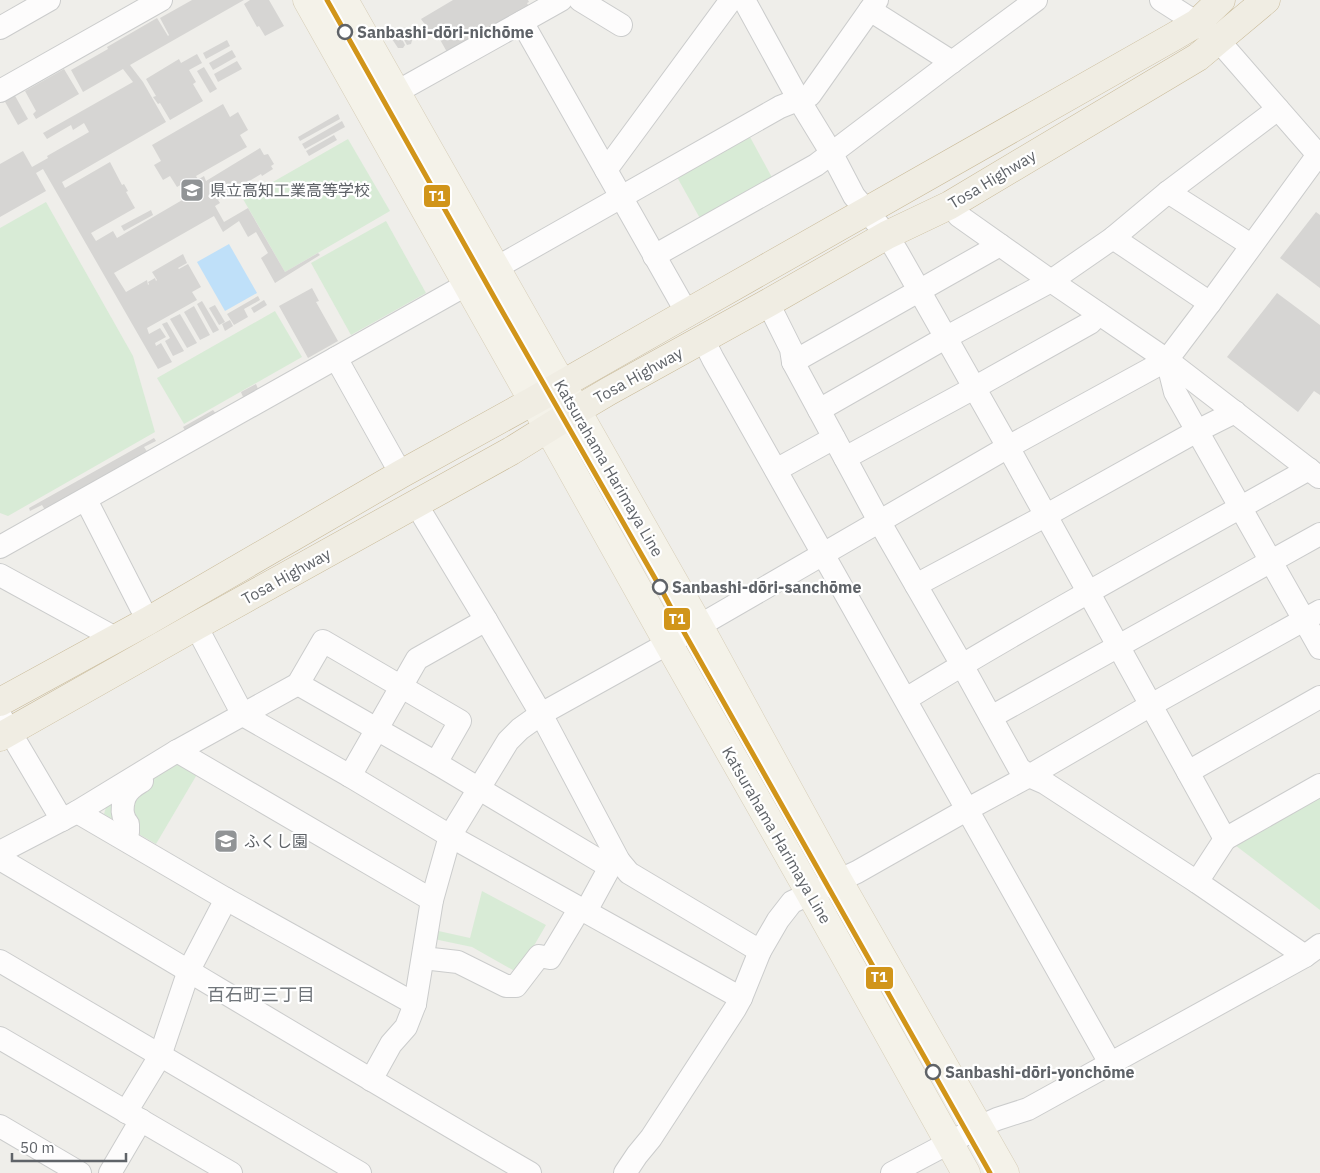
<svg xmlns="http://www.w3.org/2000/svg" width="1320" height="1173" viewBox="0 0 1320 1173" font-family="'IBM Plex Sans','Noto Sans JP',sans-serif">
<rect width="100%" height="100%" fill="#efeeea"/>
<!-- green -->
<g fill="#d8ebd6">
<path d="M 315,0 L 330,0 L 363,58 L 351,64 Z"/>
<path d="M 399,121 L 477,259 L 465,265 L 388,127 Z"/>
<path d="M 750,137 L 775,183 L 702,222 L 677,177 Z"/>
<path d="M 348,139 L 390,211 L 285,272 L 243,199 Z"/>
<path d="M 46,202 L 133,356 L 155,432 L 8,516 L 0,513 L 0,228 Z"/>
<path d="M 386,221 L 426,293 L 351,335 L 311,263 Z"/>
<path d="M 494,290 L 528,350 L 516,357 L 481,297 Z"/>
<path d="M 275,311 L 302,357 L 184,424 L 157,378 Z"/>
<path d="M 173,762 L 199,771 L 156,844 L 104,814 L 107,804 Z"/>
<path d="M 1317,793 L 1320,799 L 1320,910 L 1231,842 Z"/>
<path d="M 482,891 L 546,925 L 518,973 L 472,947 L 434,939 L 434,930 L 470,938 Z"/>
</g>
<!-- water -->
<path fill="#bfe0f9" d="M 229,244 L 257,293 L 225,311 L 197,262 Z"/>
<!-- building -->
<g fill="#d6d5d3">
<path d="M 192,0 L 244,0 L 130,65 L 143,82 L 166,122 L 62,182 L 65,188 L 110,162 L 122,185 L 124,184 L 128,191 L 126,192 L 135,208 L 91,233 L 96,241 L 113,231 L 117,238 L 196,192 L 189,180 L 177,187 L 170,176 L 163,180 L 154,165 L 161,161 L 152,145 L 223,104 L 230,117 L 238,112 L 248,130 L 240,135 L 247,147 L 196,176 L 203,188 L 204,188 L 199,179 L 204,176 L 206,181 L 260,148 L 264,155 L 268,154 L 274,164 L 271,166 L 273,169 L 262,176 L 261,174 L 218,200 L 220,203 L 215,206 L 224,222 L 248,208 L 285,272 L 318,253 L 320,255 L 275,283 L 261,258 L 268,253 L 256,232 L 248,237 L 239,221 L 223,232 L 214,216 L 114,273 L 126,292 L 147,280 L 148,285 L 149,284 L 148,282 L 155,278 L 156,281 L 157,280 L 152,272 L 183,254 L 187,263 L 178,268 L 179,269 L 188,264 L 201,287 L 192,292 L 197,300 L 147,328 L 149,334 L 160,328 L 166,337 L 155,343 L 156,346 L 161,343 L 172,362 L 158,369 L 43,169 L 36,173 L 46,191 L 0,217 L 0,164 L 23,151 L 32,167 L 48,158 L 47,156 L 89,132 L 84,123 L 73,130 L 71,125 L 47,139 L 43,133 L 133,82 L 123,69 L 83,92 L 71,70 L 108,49 L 107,47 L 157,18 L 168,36 L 169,35 L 160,18 Z"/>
<path d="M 250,0 L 269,0 L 284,26 L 265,36 L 259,26 L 257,27 L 244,4 Z"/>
<path d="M 453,0 L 528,0 L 529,2 L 527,3 L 529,7 L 447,52 L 434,29 L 427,33 L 424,27 L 426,26 L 421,19 Z"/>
<path d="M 406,27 L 411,36 L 413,37 L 411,44 L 407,45 L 399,31 Z"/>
<path d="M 398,35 L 400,35 L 405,45 L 403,48 L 398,48 L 392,39 L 395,38 L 395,36 Z"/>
<path d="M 227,40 L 230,46 L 206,59 L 203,53 Z"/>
<path d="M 232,50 L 236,57 L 213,70 L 209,63 Z"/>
<path d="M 197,54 L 202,63 L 189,70 L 196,82 L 193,84 L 203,101 L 170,120 L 160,103 L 158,104 L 153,97 L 156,96 L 146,79 L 179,59 L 181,63 Z"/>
<path d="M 237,61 L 242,69 L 218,82 L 214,74 Z"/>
<path d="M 204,67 L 217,89 L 210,93 L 197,71 Z"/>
<path d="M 64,69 L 79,94 L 36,119 L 33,114 L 36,111 L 25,91 Z"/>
<path d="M 14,94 L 28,119 L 18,125 L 4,100 Z"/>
<path d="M 338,114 L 340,119 L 300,141 L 298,137 Z"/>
<path d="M 342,121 L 345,127 L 305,149 L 302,144 Z"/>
<path d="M 334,135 L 337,140 L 309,156 L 306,151 Z"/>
<path d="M 151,210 L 153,215 L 124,231 L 121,226 Z"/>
<path d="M 1316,212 L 1320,215 L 1320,288 L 1280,258 Z"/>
<path d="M 312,288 L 319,301 L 316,302 L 338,341 L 308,358 L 279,306 Z"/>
<path d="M 1277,293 L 1320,325 L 1320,395 L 1314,391 L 1298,412 L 1227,357 Z"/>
<path d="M 258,296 L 260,300 L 244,309 L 248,317 L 234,325 L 227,314 Z"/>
<path d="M 264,300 L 267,305 L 254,313 L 251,308 Z"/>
<path d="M 202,301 L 219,330 L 213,333 L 197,304 Z"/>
<path d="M 215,305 L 225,322 L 219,325 L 209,308 Z"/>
<path d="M 194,306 L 210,335 L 200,340 L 184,312 Z"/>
<path d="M 180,314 L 197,343 L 187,348 L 170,319 Z"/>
<path d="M 230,320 L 233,326 L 225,331 L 222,324 Z"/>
<path d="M 167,322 L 184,351 L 173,356 L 165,341 L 170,338 L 162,324 Z"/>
<path d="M 256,384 L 258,389 L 243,397 L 241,392 Z"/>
<path d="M 213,410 L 216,414 L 186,432 L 183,427 Z"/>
<path d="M 154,438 L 156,441 L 144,447 L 148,453 L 45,510 L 42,505 L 30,511 L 29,508 Z"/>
</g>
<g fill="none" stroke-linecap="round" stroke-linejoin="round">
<!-- minor casing -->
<g stroke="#cbcccc" stroke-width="24">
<g id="minor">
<path d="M 580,0 L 621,25"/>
<path d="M 744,0 L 799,100 L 832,154 L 854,196 L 887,235 L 899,255 L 1008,447 L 1225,839 L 1320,785"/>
<path d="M 1161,0 L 1197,23 L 1218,40 L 1320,157"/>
<path d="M 870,10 L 952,62"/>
<path d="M 522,22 L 687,313"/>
<path d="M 0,28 L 49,0"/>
<path d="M 0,91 L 161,0"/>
<path d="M 368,108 L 561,0"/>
<path d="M 606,170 L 731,0"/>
<path d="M 1168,192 L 1251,245"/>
<path d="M 950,205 L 959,216 L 1051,281 L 1167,360 L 1319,477"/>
<path d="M 1113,238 L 1210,303"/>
<path d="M 654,256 L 816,165 L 952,62 L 1036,0"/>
<path d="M 768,303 L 791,349 L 793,362 L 879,521 L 962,665 L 1019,768 L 1029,776 L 1045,783 L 1197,882 L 1305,956"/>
<path d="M 703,339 L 713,359 L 1110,1063"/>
<path d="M 336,358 L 401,474"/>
<path d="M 1167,360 L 1175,392 L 1320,648"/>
<path d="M 793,362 L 1000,245"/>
<path d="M 819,410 L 945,338 L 1051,281 L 1113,238 L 1168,192 L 1278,109"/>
<path d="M 845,458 L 974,388 L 1090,323 L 1099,314"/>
<path d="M 776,470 L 834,438"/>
<path d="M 86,500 L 148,621"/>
<path d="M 416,504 L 486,620 L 541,714 L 619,861 L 629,873 L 760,951"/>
<path d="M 0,547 L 496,268 L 780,107 L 810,95 L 877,0"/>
<path d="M 0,575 L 117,639"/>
<path d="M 916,585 L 1045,516 L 1197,431 L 1235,412"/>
<path d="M 196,626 L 243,715 L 350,776 L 450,836 L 741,998"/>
<path d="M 298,684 L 436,763 L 610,867"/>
<path d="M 906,699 C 1038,618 1174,545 1309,469"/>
<path d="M 0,715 L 62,820"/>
<path d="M 991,717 L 1320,534"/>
<path d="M 177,751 L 432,900"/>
<path d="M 1188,772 L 1320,697"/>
<path d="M 350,776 L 417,659 L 486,620"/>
<path d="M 77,812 L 226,899 L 415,1004"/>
<path d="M 128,832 L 128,824 C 119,814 122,796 132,788 C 135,785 139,783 142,781"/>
<path d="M 0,852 L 77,812 L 177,751 L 298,684 L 323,641 L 460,721 L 436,763"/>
<path d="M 0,859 C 177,963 352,1070 530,1173"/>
<path d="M 1197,882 L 1225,839"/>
<path d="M 586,911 L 610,867 L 619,861"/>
<path d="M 423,958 L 458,962 L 506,986 L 516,986 L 539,956 L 550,958 L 580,908"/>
<path d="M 0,961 L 360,1173"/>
<path d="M 0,1038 L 231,1173"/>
<path d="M 371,1080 L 391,1044 L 406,1027 L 415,1004 L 432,900 L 450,836 L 508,741 L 520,729 L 541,714 L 685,634 L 1008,447 L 1167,360 L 1210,303 L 1320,152"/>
<path d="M 126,1112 L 160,1056 L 189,970 L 226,899"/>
<path d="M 0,1126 L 80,1173"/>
<path d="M 110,1173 L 141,1120"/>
<path d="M 625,1173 L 637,1155 L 651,1138 L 735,1009 L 741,998 L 760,951 L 778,920 L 792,902 L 857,872 L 968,809 L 1029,776 L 1151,705 L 1320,611"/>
<path d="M 892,1173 L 979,1127 L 997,1119 L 1028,1109 L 1305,956 L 1320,945"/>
</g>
</g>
<!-- major casing -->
<g stroke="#d7ceb8" stroke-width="29">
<g id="major">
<path d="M 307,0 L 548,428 L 668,643 L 810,893 L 966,1173"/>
<path d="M 344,0 L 699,626 L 838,880 L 1005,1173"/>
</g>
</g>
<!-- highway casing -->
<g stroke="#c8b996" stroke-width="29">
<g id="highway">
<path d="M 0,702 L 148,621 L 401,474 L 533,401 L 687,313 L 1173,37 L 1197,23 L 1221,0"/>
<path d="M 0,737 L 196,626 L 511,451 L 577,410 L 609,391 L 768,303 L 887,235 L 950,205 L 1198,57 L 1266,0"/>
</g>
</g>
<!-- minor -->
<use href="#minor" stroke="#fdfcfc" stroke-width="22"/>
<!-- major -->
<use href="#major" stroke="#f4f2e9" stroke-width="28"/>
<!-- highway -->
<use href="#highway" stroke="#f0ede3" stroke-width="28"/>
<!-- tram-1 casing -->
<g stroke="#fff" stroke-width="9">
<path id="tram-1" d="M 327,0 L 498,304 L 660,587 L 685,634 L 990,1173"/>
</g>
<!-- tram-1 -->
<use href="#tram-1" stroke="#d1951a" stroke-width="5"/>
</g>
<!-- icons -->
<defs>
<g id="school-square" transform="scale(1.25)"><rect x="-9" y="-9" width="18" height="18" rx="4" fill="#919496" stroke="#fff"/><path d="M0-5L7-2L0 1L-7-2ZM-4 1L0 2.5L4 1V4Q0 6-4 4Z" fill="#fff"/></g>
</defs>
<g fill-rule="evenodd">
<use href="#school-square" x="192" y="190"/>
<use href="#school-square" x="226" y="841"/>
</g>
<!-- markers -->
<g fill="#fff" stroke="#5f6368" stroke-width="2.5">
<circle cx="345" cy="32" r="7"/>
<circle cx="660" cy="587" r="7"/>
<circle cx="933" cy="1072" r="7"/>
</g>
<g text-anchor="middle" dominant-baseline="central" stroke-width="4.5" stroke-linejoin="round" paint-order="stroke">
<!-- stop labels -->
<g font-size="16" font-weight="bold" fill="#5f6368" stroke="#fff" text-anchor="start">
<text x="357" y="32">Sanbashi-dōri-nichōme</text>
<text x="672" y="587">Sanbashi-dōri-sanchōme</text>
<text x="945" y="1072">Sanbashi-dōri-yonchōme</text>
</g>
<!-- street labels -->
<g font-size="16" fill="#5f6368" stroke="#fff">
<text transform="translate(992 179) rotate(-31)">Tosa Highway</text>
<text transform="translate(638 375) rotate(-29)">Tosa Highway</text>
<text transform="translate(609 468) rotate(60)">Katsurahama Harimaya Line</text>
<text transform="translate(286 576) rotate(-29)">Tosa Highway</text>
<text transform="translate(777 835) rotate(60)">Katsurahama Harimaya Line</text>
</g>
<!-- poi labels -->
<g font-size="16" fill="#5f6368" stroke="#fff" text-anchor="start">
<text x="210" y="190">県立高知工業高等学校</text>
<text x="244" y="841">ふくし園</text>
</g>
<!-- neighbourhood labels -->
<g font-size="18" fill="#70757a" stroke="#fff">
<text x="261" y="994">百石町三丁目</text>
</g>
</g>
<g stroke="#fff" stroke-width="2">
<rect x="423" y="184" width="28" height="24" rx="5" fill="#d1951a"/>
<rect x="663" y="607" width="28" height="24" rx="5" fill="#d1951a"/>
<rect x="865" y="966" width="29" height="24" rx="5" fill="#d1951a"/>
</g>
<g font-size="14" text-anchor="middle" font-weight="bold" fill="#fff">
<text x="437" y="201">T1</text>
<text x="677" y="624">T1</text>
<text x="879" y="982">T1</text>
</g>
<!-- scale -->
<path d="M12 1153v8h114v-8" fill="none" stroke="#5f6368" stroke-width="2.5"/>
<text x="20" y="1153" font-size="15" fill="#5f6368" stroke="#ffffff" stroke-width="4" paint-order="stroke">50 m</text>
</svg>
